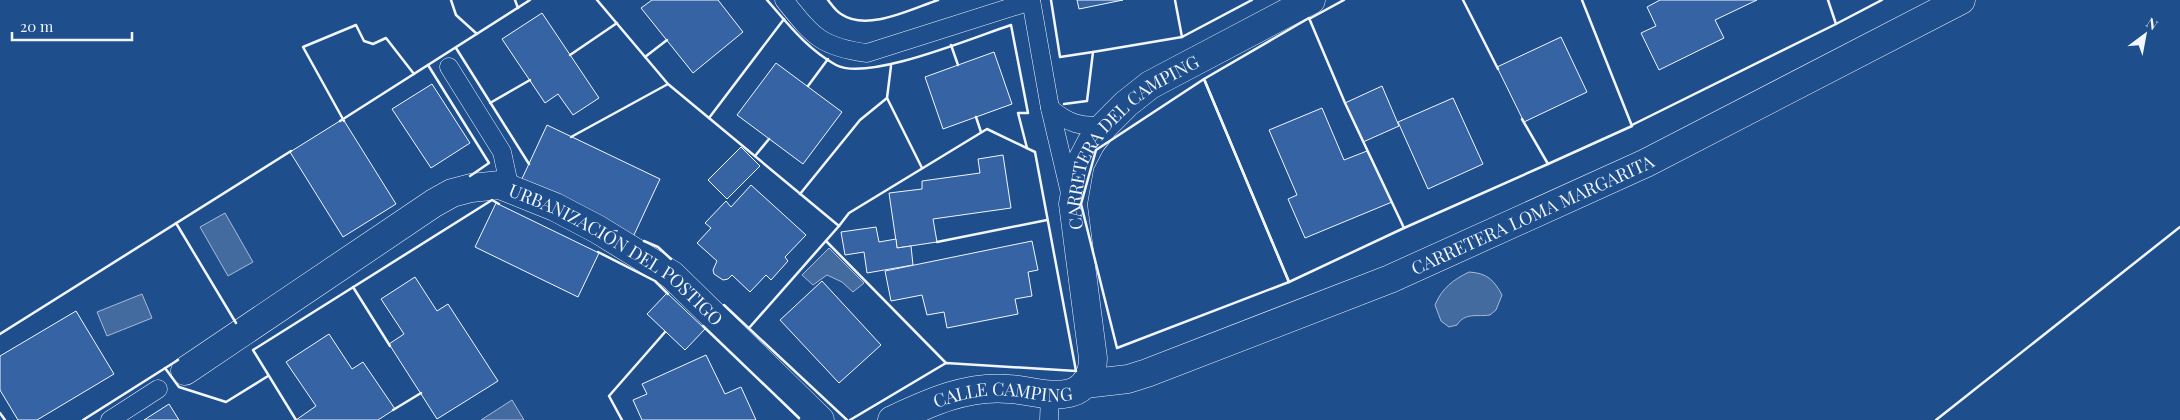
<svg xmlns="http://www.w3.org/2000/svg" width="2180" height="420" viewBox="0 0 2180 420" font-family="'Playfair Display',serif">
<rect width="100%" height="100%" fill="#1f4e8c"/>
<!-- water -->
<g fill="#446ba0" stroke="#a8bbd7">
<path d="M 225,213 L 253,262 L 228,276 L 200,227 Z"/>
<path d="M 829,248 L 864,283 L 853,292 L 842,282 L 827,275 L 813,285 L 802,275 Z"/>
<path d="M 1469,272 C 1487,273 1494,280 1502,295 L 1496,310 L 1490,315 C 1477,317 1465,312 1457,325 L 1449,327 L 1441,321 L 1435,305 C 1442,288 1453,280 1469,272 Z"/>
<path d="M 142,294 L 152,318 L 107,336 L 97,312 Z"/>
<path d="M 512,400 L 524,420 L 481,420 Z"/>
</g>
<!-- building -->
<g fill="#3563a3" stroke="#f2f6ff">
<path d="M 652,0 L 718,0 L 743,32 L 693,73 L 641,8 Z"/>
<path d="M 1077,0 L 1123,0 L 1079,9 Z"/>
<path d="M 1660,0 L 1757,0 L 1715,20 L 1724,38 L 1659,70 L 1641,33 L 1656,26 L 1647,7 Z"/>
<path d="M 542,13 L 599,98 L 573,115 L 558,94 L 545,103 L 502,39 Z"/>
<path d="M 1561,37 L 1587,92 L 1524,122 L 1497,67 Z"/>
<path d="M 994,52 L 1012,104 L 943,129 L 925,77 Z"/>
<path d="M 776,63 L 842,112 L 803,164 L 737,115 Z"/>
<path d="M 432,84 L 470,143 L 431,168 L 392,109 Z"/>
<path d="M 1382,86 L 1399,126 L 1363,142 L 1345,103 Z"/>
<path d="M 1453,98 L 1483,164 L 1428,189 L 1398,122 Z"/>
<path d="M 1322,108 L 1344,160 L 1367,151 L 1392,202 L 1305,238 L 1288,199 L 1297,195 L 1269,130 Z"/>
<path d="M 343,119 L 396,204 L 343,237 L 290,152 Z"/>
<path d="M 547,125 L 660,179 L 633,237 L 520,183 Z"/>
<path d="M 741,147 L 760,166 L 727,199 L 708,180 Z"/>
<path d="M 1003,155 L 1011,208 L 933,219 L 937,242 L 897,248 L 889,193 L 922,189 L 922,181 L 980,173 L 978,159 Z"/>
<path d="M 751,185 L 806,235 L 785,257 L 788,261 L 771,280 L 766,275 L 750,292 L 732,275 L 728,279 L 723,280 L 714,274 L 713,270 L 717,261 L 697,243 L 711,228 L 705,223 L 726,201 L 731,207 Z"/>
<path d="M 496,203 L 599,253 L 578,297 L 475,247 Z"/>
<path d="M 876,227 L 879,242 L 896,239 L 897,248 L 911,246 L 913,265 L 867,273 L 864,252 L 845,255 L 841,232 Z"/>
<path d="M 1032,241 L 1038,270 L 1028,272 L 1032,296 L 1015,299 L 1018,314 L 947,328 L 944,312 L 927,315 L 922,295 L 891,301 L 885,271 Z"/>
<path d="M 415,277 L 437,311 L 448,304 L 498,381 L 437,419 L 389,344 L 404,334 L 381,299 Z"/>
<path d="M 822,281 L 881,345 L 839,383 L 780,320 Z"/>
<path d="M 667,293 L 705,329 L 685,350 L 647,314 Z"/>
<path d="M 76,311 L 114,374 L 37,420 L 18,420 L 0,390 L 0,356 Z"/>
<path d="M 329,334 L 352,369 L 363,362 L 395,409 L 378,420 L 296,420 L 316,406 L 286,362 Z"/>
<path d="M 706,355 L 725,394 L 741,387 L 756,420 L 642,420 L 633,400 L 647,394 L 642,384 Z"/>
<path d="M 169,404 L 179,420 L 144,420 Z"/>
</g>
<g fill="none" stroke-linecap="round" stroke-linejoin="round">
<!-- service casing -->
<g stroke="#f2f6ff" stroke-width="19">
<g id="service">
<path d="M 784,0 C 812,35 820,47 867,53 L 1031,1"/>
<path d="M 1031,0 L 1050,108 L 1070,193"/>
<path d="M 449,67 L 502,152 L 510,189"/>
<path d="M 1050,108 C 1067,123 1082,128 1105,125"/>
<path d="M 110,420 L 158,389"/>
<path d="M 1049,420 L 1050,395"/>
</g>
</g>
<!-- minor casing -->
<g stroke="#f2f6ff" stroke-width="29">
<g id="minor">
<path id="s1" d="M 185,371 L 434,203 L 452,193 L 471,188 L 500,185 L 555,207 L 597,229 L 672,275 L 820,420"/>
<path id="s2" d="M 1085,384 L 1128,379 L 1147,373 L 1390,279 L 1646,163 L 1961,0"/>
<path id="s3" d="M 892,420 C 929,403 967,385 1009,389 C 1029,390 1049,398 1070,393 C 1086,389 1093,373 1093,358 L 1073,204 L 1080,164 L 1091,143 L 1105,125 L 1126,104 L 1150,85 L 1311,0"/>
</g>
</g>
<!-- service -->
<use href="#service" stroke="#1f4e8c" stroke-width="18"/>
<!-- minor -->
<use href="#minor" stroke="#1f4e8c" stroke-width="28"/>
<!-- wall -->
<g stroke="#f2f6ff" stroke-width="2.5">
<path d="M 451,0 L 456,15 L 477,34"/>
<path d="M 515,0 L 518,8"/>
<path d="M 597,0 L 668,84 L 839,226 L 849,213 L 987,129 L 1035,152 L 1076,371 L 946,363 L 850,420"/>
<path d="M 767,0 C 788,24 807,49 836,65 C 868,82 974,37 1011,25 L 1028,113 L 1018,113 L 1027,148"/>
<path d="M 828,0 C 832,5 836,11 841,14 C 867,32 911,9 938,0"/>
<path d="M 1051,0 L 1060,57 L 1093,52"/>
<path d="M 1175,0 L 1182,37"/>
<path d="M 1463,0 L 1498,69"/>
<path d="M 1309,18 L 1345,103 L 1404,228 L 1289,282 L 1204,79 Z"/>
<path d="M 1309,19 L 1344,0"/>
<path d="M 1836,24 L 1882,0"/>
<path d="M 951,45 L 958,65"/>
<path d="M 456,48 L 529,164"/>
<path d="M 570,55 L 617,23"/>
<path d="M 645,57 L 667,40"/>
<path d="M 428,65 L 489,163 L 470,176"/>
<path d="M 1204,79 L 1289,282 L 1117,348 L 1081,204 L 1096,150 Z"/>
<path d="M 808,86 L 828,59"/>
<path d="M 887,98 L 922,168"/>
<path d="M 490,103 L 530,80"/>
<path d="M 1064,104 L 1087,101 L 1093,52 L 1182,37 L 1252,0"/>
<path d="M 976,117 L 981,132"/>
<path d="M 709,118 L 784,19"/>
<path d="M 340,121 L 530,0"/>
<path d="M 344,121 L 303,47 L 356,25 L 364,41 L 373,44 L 386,38 L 414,74"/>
<path d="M 1632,125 L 1836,24 L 1828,0"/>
<path d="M 571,137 L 668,84"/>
<path d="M 755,156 L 769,139"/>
<path d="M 1547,162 L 1548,164 L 1632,126 L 1582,0"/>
<path d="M 800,194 L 860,120 L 887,98 L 891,66"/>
<path d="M 176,223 L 236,323"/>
<path d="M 1404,228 L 1548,164 L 1522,119"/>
<path d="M 644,241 L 658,247 L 671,259"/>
<path d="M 826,241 L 946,363"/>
<path d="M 937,242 L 1047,220"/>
<path d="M 598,252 L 655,281 L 668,294"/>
<path d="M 353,287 L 390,346"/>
<path d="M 724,305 L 847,420"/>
<path d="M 703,326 L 799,418"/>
<path d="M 749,328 L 839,226"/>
<path d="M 0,334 L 291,151"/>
<path d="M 165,368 L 179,387 L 226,402 L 268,376"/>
<path d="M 393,410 L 421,393"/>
<path d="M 0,413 L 5,420"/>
<path d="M 83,420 L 178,360"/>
<path d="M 296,420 L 253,350 L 492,200 L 499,204"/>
<path d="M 622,420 L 609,396 L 665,332"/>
<path d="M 1936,420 L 2180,227"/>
</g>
</g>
<g text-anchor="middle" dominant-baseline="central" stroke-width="4" stroke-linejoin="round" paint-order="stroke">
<!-- street labels -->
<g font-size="18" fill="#f2f6ff" stroke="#1f4e8c">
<text stroke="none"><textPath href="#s3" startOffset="472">CARRETERA DEL CAMPING</textPath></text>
<text stroke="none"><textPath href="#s2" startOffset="480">CARRETERA LOMA MARGARITA</textPath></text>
<text stroke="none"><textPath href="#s1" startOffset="506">URBANIZACIÓN DEL POSTIGO</textPath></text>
<text stroke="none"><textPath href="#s3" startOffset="116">CALLE CAMPING</textPath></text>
</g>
</g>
<!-- north arrow -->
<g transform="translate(2145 35) rotate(32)" stroke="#1f4e8c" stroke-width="4" paint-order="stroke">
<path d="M0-4L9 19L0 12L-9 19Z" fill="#f2f6ff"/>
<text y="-8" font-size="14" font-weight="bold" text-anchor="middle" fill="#f2f6ff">N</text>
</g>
<!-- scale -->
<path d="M12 32v8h120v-8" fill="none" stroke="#f2f6ff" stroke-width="2.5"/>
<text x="20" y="32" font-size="15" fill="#f2f6ff" stroke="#1f4e8c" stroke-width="4" paint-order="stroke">20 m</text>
</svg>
